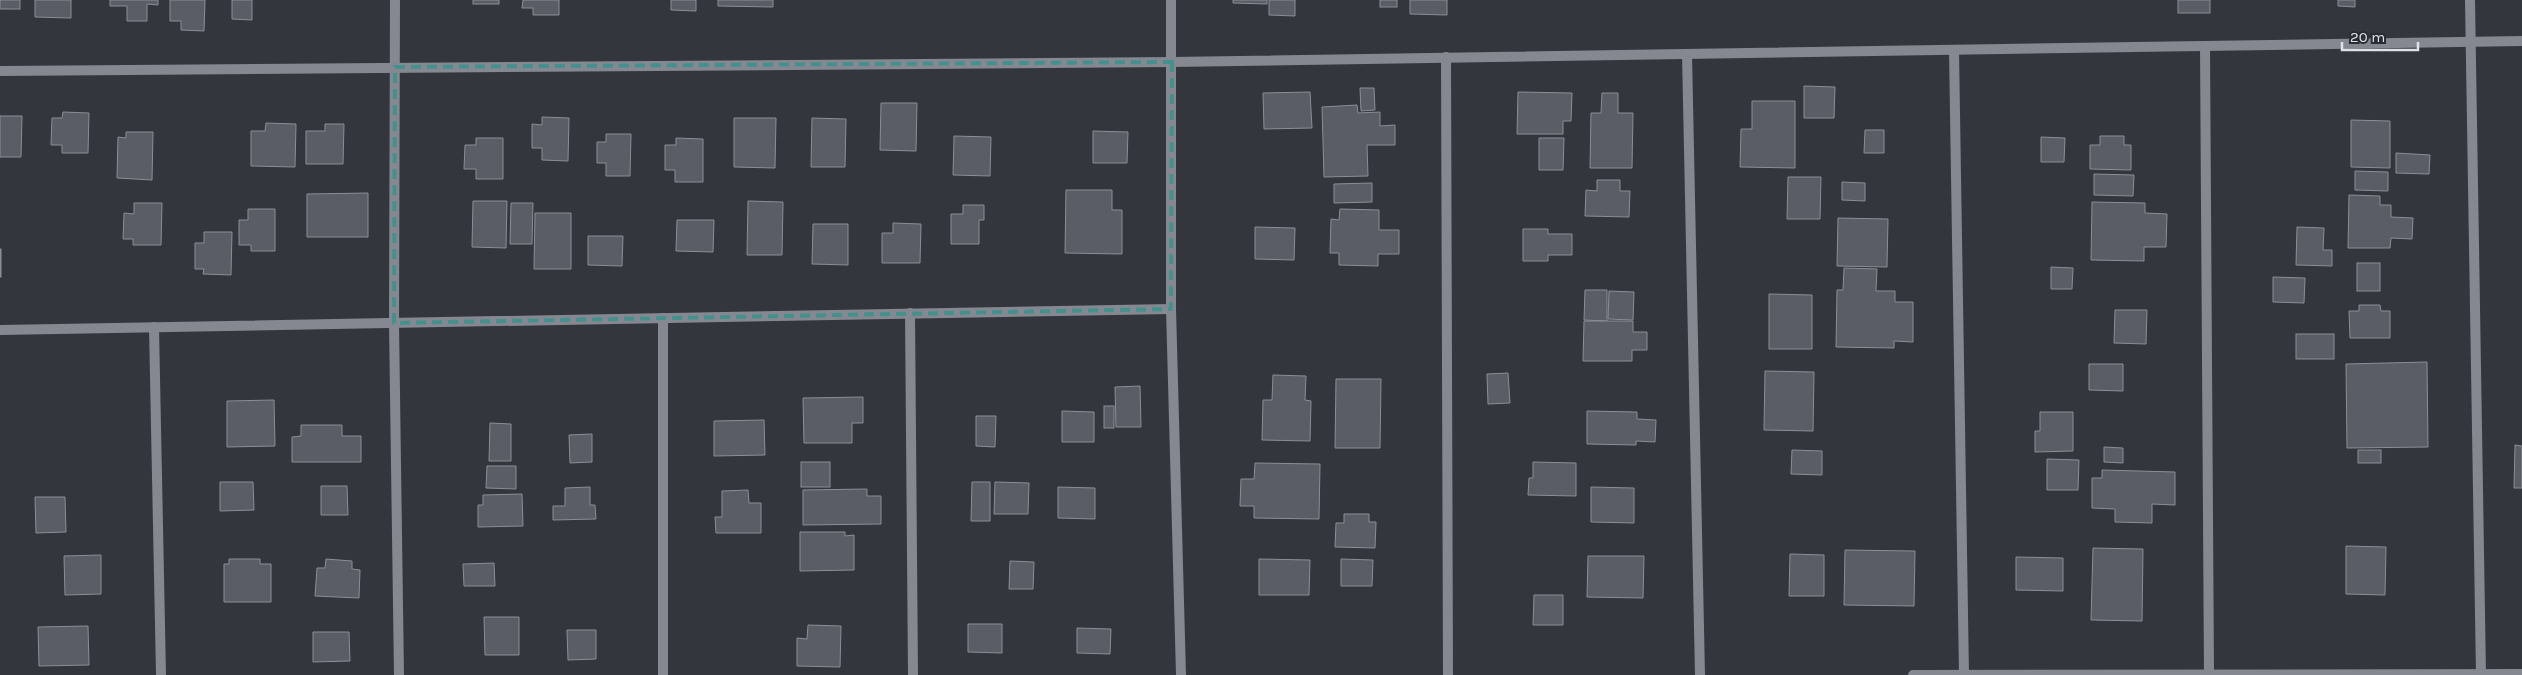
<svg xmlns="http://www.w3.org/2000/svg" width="2522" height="675" viewBox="0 0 2522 675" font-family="Karla,sans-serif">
<rect width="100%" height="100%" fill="#34363d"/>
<!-- building -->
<g fill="#5a5d65" stroke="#8c8e97">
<rect x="0" y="0" width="20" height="9"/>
<path d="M 35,0 L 71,0 L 71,18 L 35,17 Z"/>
<path d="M 110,0 L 158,0 L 158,5 L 147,4 L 147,21 L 127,21 L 127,6 L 110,6 Z"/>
<path d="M 170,0 L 205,0 L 204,31 L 181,30 L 181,21 L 170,21 Z"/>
<path d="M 232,0 L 252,0 L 252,20 L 232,19 Z"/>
<rect x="473" y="0" width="26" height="4"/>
<path d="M 523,0 L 559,0 L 559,15 L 533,15 L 533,8 L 522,8 Z"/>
<path d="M 671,0 L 696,0 L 696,11 L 671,10 Z"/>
<path d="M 718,0 L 773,0 L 773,7 L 718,6 Z"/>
<path d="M 1233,0 L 1267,0 L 1267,4 L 1233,3 Z"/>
<path d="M 1269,0 L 1295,0 L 1295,16 L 1269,15 Z"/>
<rect x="1380" y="0" width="17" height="7"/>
<path d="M 1410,0 L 1447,0 L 1447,15 L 1410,14 Z"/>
<rect x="2178" y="0" width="32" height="13"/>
<path d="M 2338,0 L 2355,0 L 2355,7 L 2338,6 Z"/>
<path d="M 1804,86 L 1835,87 L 1834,118 L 1804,118 Z"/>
<path d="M 1360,88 L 1374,88 L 1375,110 L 1361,111 Z"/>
<path d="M 1310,92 L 1312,128 L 1264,129 L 1263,93 Z"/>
<path d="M 1518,92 L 1572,93 L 1571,121 L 1563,121 L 1563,134 L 1517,134 Z"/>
<path d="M 1602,93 L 1618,93 L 1618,113 L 1633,113 L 1632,168 L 1590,168 L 1591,113 L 1601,113 Z"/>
<path d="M 1752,101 L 1795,101 L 1795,168 L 1740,167 L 1741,129 L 1752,129 Z"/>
<path d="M 881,103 L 917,103 L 916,151 L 880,150 Z"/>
<path d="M 1357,105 L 1358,113 L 1380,112 L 1380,126 L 1395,125 L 1395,145 L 1367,145 L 1368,176 L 1324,177 L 1322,107 Z"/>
<path d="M 63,112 L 89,113 L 88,153 L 62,153 L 62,145 L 51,145 L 52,118 L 62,118 Z"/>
<path d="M 0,116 L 22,116 L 21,157 L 0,157 Z"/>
<path d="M 542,117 L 569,118 L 568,161 L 542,160 L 542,148 L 532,148 L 532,124 L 542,125 Z"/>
<path d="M 734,118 L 776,118 L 775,168 L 734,167 Z"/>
<path d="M 812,118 L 846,119 L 845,167 L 811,167 Z"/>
<path d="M 2351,120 L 2390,121 L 2390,168 L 2351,167 Z"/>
<path d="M 266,123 L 296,124 L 295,167 L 251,166 L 251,131 L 265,131 Z"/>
<path d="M 325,124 L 344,124 L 343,164 L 306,164 L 306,131 L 325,131 Z"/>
<path d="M 1865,130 L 1884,130 L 1884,153 L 1864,153 Z"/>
<path d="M 1093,131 L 1128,132 L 1127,163 L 1093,163 Z"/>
<path d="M 126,132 L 153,132 L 152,180 L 117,178 L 118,137 L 126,138 Z"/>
<path d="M 606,134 L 631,134 L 630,176 L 606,176 L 606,163 L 597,163 L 597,142 L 606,142 Z"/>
<path d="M 954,136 L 991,137 L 990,176 L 953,175 Z"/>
<path d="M 2100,136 L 2124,136 L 2124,145 L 2131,145 L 2131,170 L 2090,169 L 2090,145 L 2100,145 Z"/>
<path d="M 2041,137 L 2065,138 L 2064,162 L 2041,162 Z"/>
<path d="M 476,138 L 503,138 L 503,179 L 476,179 L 476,169 L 464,169 L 465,145 L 476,145 Z"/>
<path d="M 676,138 L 703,139 L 703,182 L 675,182 L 675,170 L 665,170 L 665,145 L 676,145 Z"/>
<path d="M 1539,138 L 1564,138 L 1563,170 L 1539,170 Z"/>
<path d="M 2396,153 L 2430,155 L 2429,174 L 2396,173 Z"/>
<path d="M 2355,171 L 2388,172 L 2388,191 L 2355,190 Z"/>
<path d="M 2094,174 L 2134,175 L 2133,196 L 2094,195 Z"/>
<path d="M 1788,177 L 1821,177 L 1820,219 L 1787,219 Z"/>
<path d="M 1597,180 L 1620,180 L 1620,191 L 1630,191 L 1629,217 L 1585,216 L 1586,190 L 1597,191 Z"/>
<path d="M 1842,182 L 1865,183 L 1865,201 L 1842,200 Z"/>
<path d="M 1372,183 L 1372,202 L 1334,203 L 1334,184 Z"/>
<path d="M 1066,190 L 1112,190 L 1112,210 L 1122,210 L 1122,254 L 1065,253 Z"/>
<path d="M 368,193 L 368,237 L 307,237 L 307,194 Z"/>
<path d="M 2349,195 L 2380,196 L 2380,205 L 2391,205 L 2391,217 L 2413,218 L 2412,239 L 2391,238 L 2390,248 L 2348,248 Z"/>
<path d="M 473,201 L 507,201 L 506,248 L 472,247 Z"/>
<path d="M 748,201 L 783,202 L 782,255 L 747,255 Z"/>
<path d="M 2092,202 L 2145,203 L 2145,213 L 2167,214 L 2166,247 L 2144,247 L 2144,261 L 2091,260 Z"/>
<path d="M 134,203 L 162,203 L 161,245 L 133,245 L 133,239 L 123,239 L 124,213 L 134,214 Z"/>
<path d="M 511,203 L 533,203 L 532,244 L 510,244 Z"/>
<path d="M 963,205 L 984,205 L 984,220 L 979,220 L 979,244 L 951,244 L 951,214 L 963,214 Z"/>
<path d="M 248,209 L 275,209 L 275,251 L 251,251 L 251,245 L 239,245 L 239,220 L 248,220 Z"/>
<path d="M 1340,209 L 1379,210 L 1379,230 L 1399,230 L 1399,254 L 1378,254 L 1378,266 L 1339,265 L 1339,253 L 1330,253 L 1331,219 L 1339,220 Z"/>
<path d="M 535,213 L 571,213 L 571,269 L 534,269 Z"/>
<path d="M 1838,218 L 1888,219 L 1887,267 L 1837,266 Z"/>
<path d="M 677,220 L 714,220 L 713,252 L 676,251 Z"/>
<path d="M 893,223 L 921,224 L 920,263 L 882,263 L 882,233 L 893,233 Z"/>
<path d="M 813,224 L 848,224 L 848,265 L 812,264 Z"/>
<path d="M 1255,227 L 1295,228 L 1294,260 L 1255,259 Z"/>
<path d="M 2297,227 L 2324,228 L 2323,250 L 2332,250 L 2332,266 L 2296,265 Z"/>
<path d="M 1523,229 L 1548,229 L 1548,234 L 1572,234 L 1572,255 L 1548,255 L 1548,261 L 1523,261 Z"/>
<path d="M 204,232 L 232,232 L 231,275 L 203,274 L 204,269 L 195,269 L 195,243 L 204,243 Z"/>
<path d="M 588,236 L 623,236 L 622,266 L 588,265 Z"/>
<rect x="0" y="249" width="1" height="28"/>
<rect x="2357" y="263" width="23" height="28"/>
<path d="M 2051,267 L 2073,268 L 2072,289 L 2051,289 Z"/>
<path d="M 1844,268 L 1877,269 L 1876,291 L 1895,291 L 1895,302 L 1913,302 L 1913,342 L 1894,341 L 1894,348 L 1836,347 L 1837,290 L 1843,290 Z"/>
<path d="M 2273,277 L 2305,278 L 2304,303 L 2273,302 Z"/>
<path d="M 1585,290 L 1607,290 L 1607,321 L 1584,320 Z"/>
<path d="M 1609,291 L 1634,292 L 1633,320 L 1608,319 Z"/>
<path d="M 1769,294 L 1812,295 L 1812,349 L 1769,349 Z"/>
<path d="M 2359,305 L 2380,305 L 2381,311 L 2390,311 L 2390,338 L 2350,338 L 2349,311 L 2359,311 Z"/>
<path d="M 2115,310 L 2147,310 L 2146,344 L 2114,343 Z"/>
<path d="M 1584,321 L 1633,321 L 1633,332 L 1647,332 L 1647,350 L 1632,350 L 1632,361 L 1583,361 Z"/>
<rect x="2296" y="334" width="38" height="25"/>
<path d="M 2427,362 L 2428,447 L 2347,448 L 2346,364 Z"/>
<path d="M 2089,364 L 2123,364 L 2123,391 L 2089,390 Z"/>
<path d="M 1765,371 L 1814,372 L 1813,431 L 1764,430 Z"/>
<path d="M 1508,373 L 1510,403 L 1488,404 L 1487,374 Z"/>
<path d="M 1273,375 L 1306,376 L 1305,400 L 1311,401 L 1310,441 L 1262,440 L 1263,400 L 1272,400 Z"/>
<path d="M 1336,379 L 1381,379 L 1380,448 L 1335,448 Z"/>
<path d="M 1140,386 L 1141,427 L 1116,427 L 1115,387 Z"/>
<path d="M 863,397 L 863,423 L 852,423 L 852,443 L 804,443 L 803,398 Z"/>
<path d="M 274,400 L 275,446 L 227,447 L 227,401 Z"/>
<rect x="1104" y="406" width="10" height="22"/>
<path d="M 1062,411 L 1094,412 L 1094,442 L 1062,442 Z"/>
<path d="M 1587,411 L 1637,412 L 1637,419 L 1656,420 L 1655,442 L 1636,441 L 1636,445 L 1587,444 Z"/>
<path d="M 2040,412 L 2073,412 L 2073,451 L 2035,452 L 2035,431 L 2040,431 Z"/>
<path d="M 976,416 L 996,416 L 995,447 L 976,446 Z"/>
<path d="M 764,420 L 765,455 L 714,456 L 714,421 Z"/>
<path d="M 490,423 L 511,424 L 511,461 L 489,461 Z"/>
<path d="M 301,425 L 342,425 L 342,436 L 361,436 L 361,462 L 292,462 L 292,437 L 301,436 Z"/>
<path d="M 592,434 L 592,462 L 570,463 L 569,435 Z"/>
<path d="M 2515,445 L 2522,446 L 2522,488 L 2514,488 Z"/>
<path d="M 2104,447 L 2123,448 L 2123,463 L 2104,462 Z"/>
<path d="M 1792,450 L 1822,451 L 1822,475 L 1791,474 Z"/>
<rect x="2358" y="450" width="23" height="13"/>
<path d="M 2047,459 L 2079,460 L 2078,490 L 2047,490 Z"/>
<rect x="801" y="462" width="29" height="25"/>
<path d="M 1533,462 L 1576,463 L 1576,496 L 1528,495 L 1529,478 L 1533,478 Z"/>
<path d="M 1255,463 L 1320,464 L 1319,519 L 1254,518 L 1254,506 L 1240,506 L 1241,479 L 1254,479 Z"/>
<path d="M 487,466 L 516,466 L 516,489 L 486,488 Z"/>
<path d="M 2102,470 L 2175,472 L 2175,505 L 2152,504 L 2152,523 L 2115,522 L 2115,509 L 2092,508 L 2092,478 L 2102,478 Z"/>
<path d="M 220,482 L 253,482 L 254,510 L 220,511 Z"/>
<path d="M 972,482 L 990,482 L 990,521 L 971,521 Z"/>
<path d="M 995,482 L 1029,483 L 1028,514 L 994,514 Z"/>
<path d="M 321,486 L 347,486 L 348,515 L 321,515 Z"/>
<path d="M 590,487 L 590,505 L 595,505 L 596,519 L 553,520 L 553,506 L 565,506 L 565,488 Z"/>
<path d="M 1058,487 L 1095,488 L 1095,519 L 1058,518 Z"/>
<path d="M 1591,487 L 1634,488 L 1634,523 L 1591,522 Z"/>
<path d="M 867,489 L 867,496 L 881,496 L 881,524 L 803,525 L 803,490 Z"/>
<path d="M 748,490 L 749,503 L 761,503 L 761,533 L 716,533 L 715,517 L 722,517 L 722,491 Z"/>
<path d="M 522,494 L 523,526 L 478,527 L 478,505 L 483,505 L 483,495 Z"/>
<path d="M 35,497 L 65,497 L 66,532 L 36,533 Z"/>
<path d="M 1344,514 L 1369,514 L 1369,522 L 1376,522 L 1375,548 L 1335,547 L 1336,523 L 1344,523 Z"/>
<path d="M 800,532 L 845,532 L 845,536 L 854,535 L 854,570 L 800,571 Z"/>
<path d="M 2346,546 L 2386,547 L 2385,595 L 2346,594 Z"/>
<path d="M 2093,548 L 2143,549 L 2142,621 L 2091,620 Z"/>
<path d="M 1845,550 L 1915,551 L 1914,606 L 1844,605 Z"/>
<path d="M 1790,554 L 1824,555 L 1824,596 L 1789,596 Z"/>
<path d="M 101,555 L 101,594 L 65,595 L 64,556 Z"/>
<path d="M 1588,556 L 1644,556 L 1643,598 L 1587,597 Z"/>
<path d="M 2016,557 L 2063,558 L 2063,591 L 2016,590 Z"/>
<path d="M 229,559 L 260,559 L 260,564 L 271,564 L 271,602 L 224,602 L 224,564 L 229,564 Z"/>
<path d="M 326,559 L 352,561 L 352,569 L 360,570 L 359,598 L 315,596 L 317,568 L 325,568 Z"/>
<path d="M 1259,559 L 1310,560 L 1309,595 L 1259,595 Z"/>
<path d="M 1341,559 L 1373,560 L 1372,586 L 1341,586 Z"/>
<path d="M 1010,561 L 1034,562 L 1033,589 L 1009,589 Z"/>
<path d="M 494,563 L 495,586 L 464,586 L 463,564 Z"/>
<path d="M 1534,595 L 1563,595 L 1563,625 L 1533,625 Z"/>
<path d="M 484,617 L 519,617 L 519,655 L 485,655 Z"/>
<path d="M 968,624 L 1002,624 L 1002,653 L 968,652 Z"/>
<path d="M 808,625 L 841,626 L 840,667 L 797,666 L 797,638 L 807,639 Z"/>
<path d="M 88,626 L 89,665 L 39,666 L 38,627 Z"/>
<path d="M 1077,628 L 1111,629 L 1110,654 L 1077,653 Z"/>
<path d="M 567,630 L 596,630 L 596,659 L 568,660 Z"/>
<path d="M 313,632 L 349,632 L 350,661 L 313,662 Z"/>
</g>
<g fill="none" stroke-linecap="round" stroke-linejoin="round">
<!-- minor -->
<g stroke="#858890" stroke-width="10">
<path d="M 395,0 L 394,323 L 399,675"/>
<path d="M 1171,0 L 1171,309 L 1181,675"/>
<path d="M 2470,0 L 2481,675"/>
<path d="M 2205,46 L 2209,675"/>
<path d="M 1954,50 L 1964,675"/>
<path d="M 1687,54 L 1700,675"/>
<path d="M 1446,57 L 1448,675"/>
<path d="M 0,71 L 1172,62 L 2522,41"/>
<path d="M 910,313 L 913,675"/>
<path d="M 663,318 L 663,675"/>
<path d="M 154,327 L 161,675"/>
<path d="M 0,330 L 1171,309"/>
<path d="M 1913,675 L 2522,674"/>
</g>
</g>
<!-- marked area -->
<path fill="none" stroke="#43918c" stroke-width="4" stroke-dasharray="10 6" stroke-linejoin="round" d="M 1172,62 L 1171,309 L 394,323 L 395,67 Z"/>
<!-- scale -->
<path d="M2342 42v8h76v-8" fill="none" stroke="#e0e1e6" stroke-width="2.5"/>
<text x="2350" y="42" font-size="15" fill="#e0e1e6" stroke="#2a2c33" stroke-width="4" paint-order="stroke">20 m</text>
</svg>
